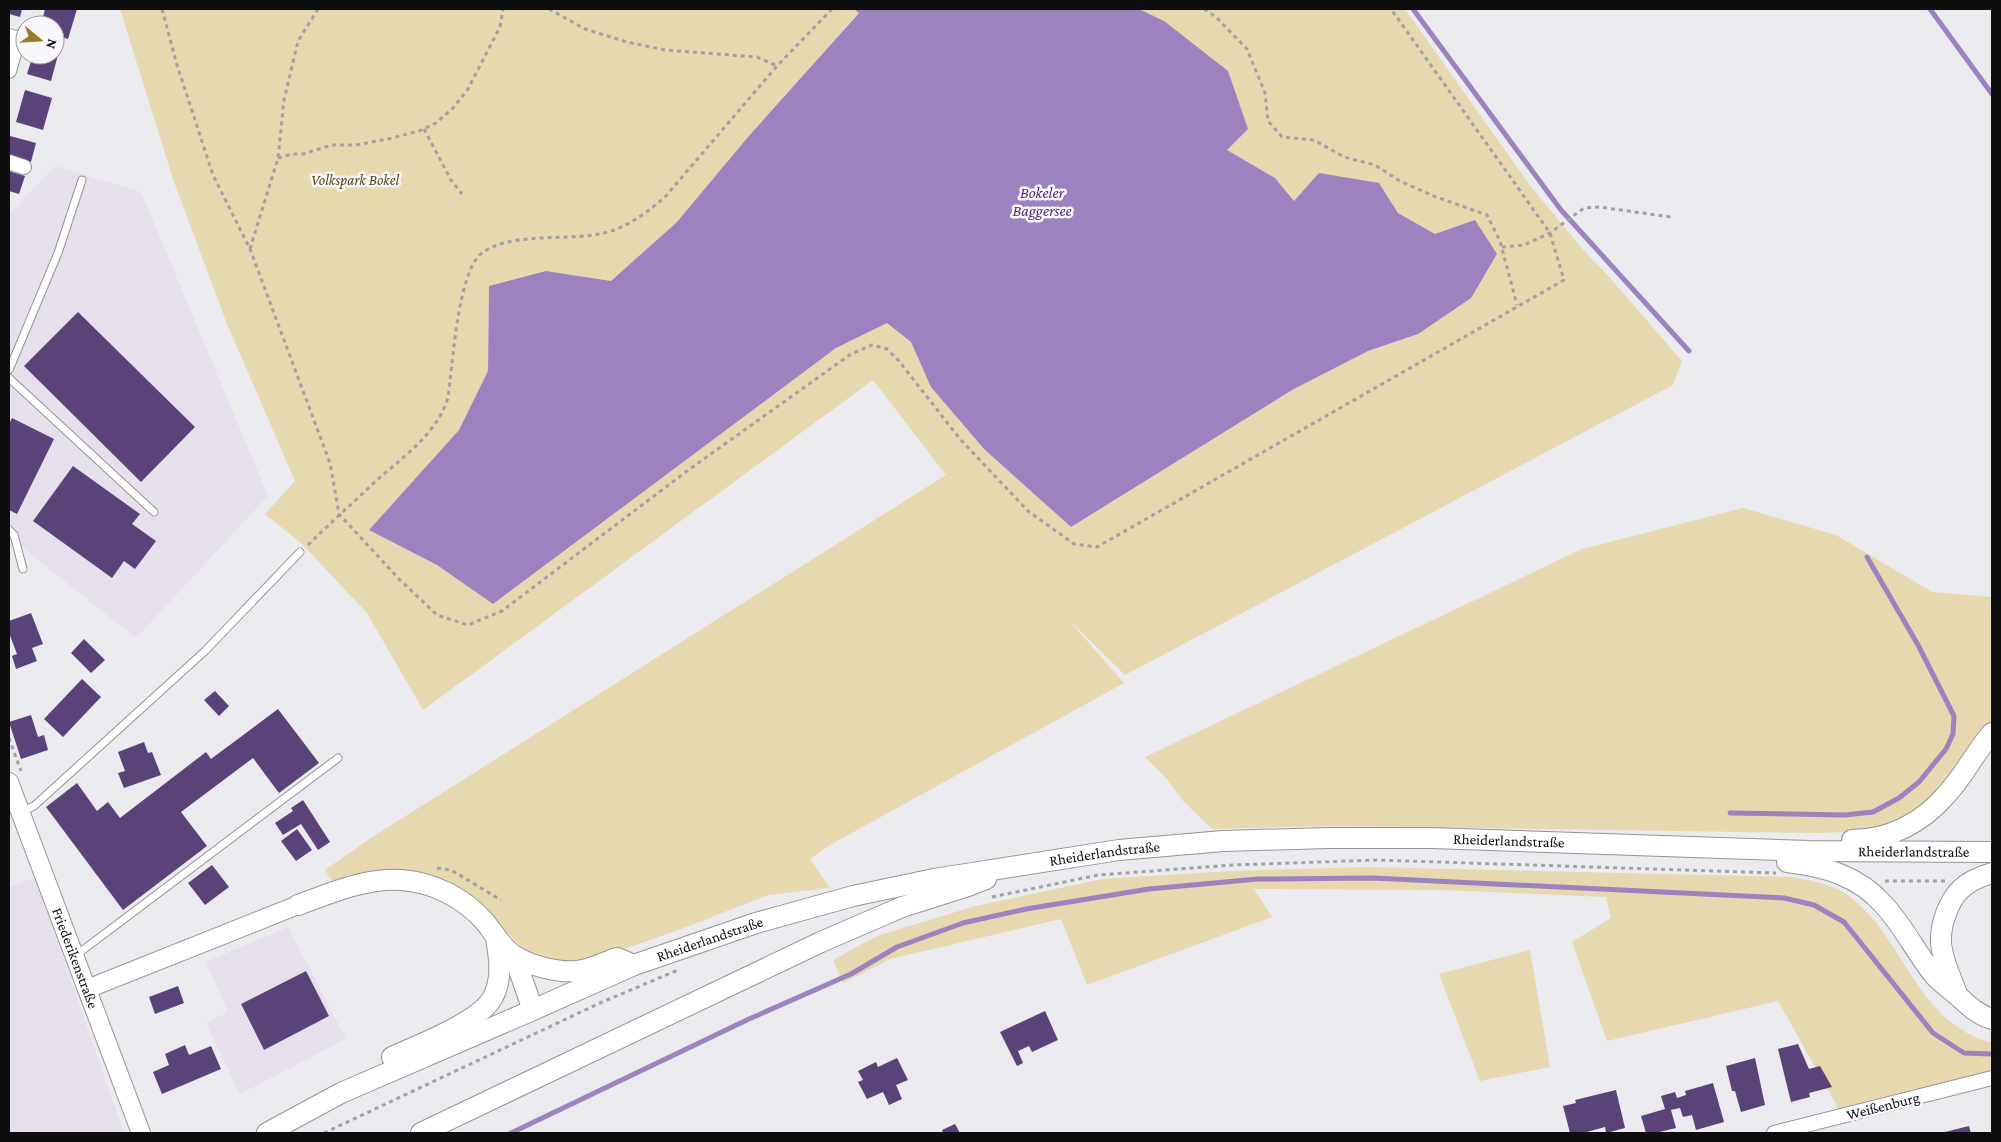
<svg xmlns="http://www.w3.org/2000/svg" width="2001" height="1142" viewBox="0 0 2001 1142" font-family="'Crimson Pro',serif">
<rect width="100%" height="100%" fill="#ebeaee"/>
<!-- built -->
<g fill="#e5e0ec">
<path d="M 55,166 L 141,192 L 268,496 L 136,638 L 9,537 L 9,215 Z"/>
<path d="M 35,878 L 124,1133 L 9,1133 L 9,887 Z"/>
<path d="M 288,927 L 346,1039 L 240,1094 L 206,1023 L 228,1012 L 206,962 Z"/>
</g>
<!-- green -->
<g fill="#e6d8af">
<path d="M 120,9 L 854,9 L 859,12 L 748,137 L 677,222 L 611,281 L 546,271 L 489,287 L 488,371 L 459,430 L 369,530 L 437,565 L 493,604 L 836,348 L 887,323 L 911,342 L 931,387 L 984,449 L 1071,527 L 1292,390 L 1368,351 L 1418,334 L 1435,234 L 1398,213 L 1379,183 L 1294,201 L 1275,178 L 1227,150 L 1164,21 L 1139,9 L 1405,9 L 1529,184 L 1579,245 L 1610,278 L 1682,361 L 1673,385 L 1125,675 L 1067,618 L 1124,683 L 828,846 L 810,859 L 830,888 L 768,895 L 676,931 L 592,960 L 577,964 L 548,960 L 526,951 L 473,898 L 333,882 L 325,870 L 374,836 L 946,475 L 873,380 L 423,710 L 367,613 L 302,544 L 265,514 L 295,481 L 227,324 L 173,179 Z"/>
<path d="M 1743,508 L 1836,535 L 1932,592 L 1992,597 L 1992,721 L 1939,792 L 1917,811 L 1892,826 L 1866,831 L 1820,833 L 1338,826 L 1212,829 L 1184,802 L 1166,778 L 1145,757 L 1582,549 Z"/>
<path d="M 1366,867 L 1791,877 C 1807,880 1825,882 1839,890 C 1904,926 1909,1020 1992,1043 L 1992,1072 L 1841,1113 L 1778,1001 L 1607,1041 L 1572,942 L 1611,918 L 1606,897 L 1442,890 L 1254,889 L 1272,917 L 1087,985 L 1061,919 L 890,959 L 843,983 L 833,960 L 877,936 L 972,907 L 1102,879 L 1231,871 Z"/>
<path d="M 1530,950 L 1550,1067 L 1480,1081 L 1439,974 Z"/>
</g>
<!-- water -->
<path fill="#9c83bf" d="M 854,9 L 1139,9 L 1164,21 L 1228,71 L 1248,129 L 1227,150 L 1275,178 L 1294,201 L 1319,173 L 1379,183 L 1398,213 L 1435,234 L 1475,220 L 1497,254 L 1471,298 L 1418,334 L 1368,351 L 1292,390 L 1071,527 L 984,449 L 931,387 L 911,342 L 887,323 L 836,348 L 493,604 L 437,565 L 369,530 L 459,430 L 488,371 L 489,286 L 546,271 L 611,281 L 677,222 L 748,137 L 859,13 Z"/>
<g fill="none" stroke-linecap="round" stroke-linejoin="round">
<!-- stream -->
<g stroke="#9c83bf" stroke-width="5">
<path d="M 1413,9 L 1561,210 L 1689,351"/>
<path d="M 1930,9 L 1992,94"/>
<path d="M 1730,813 L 1845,815 L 1873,812 L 1899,798 L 1919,782 L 1946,749 L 1953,734 L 1954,716 L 1918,645 L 1867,557"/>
<path d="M 511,1133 L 749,1019 L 851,974 L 897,947 L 963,923 L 1026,909 L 1149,889 L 1258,879 L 1373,878 L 1784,898 L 1814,905 L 1844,922 L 1933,1033 L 1964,1053 L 1992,1054"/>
</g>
</g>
<!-- building -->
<g fill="#5b437a">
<path d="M 9,9 L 22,9 L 20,17 L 9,14 Z"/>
<path d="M 45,9 L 77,9 L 68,39 L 55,35 L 55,25 L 41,25 Z"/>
<path d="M 55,50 L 59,51 L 51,81 L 27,74 L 33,55 L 55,55 Z"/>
<path d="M 25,90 L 52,98 L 43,130 L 16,122 Z"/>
<path d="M 10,136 L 36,143 L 31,162 L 9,156 Z"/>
<path d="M 9,171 L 25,176 L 19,194 L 9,191 Z"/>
<path d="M 78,312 L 195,427 L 141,482 L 24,366 Z"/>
<path d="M 12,418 L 54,439 L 17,514 L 9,510 L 9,424 Z"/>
<path d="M 73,466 L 140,514 L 132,524 L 156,541 L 135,569 L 124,561 L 112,578 L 33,521 Z"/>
<path d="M 31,613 L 43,644 L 32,648 L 37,661 L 16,669 L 12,656 L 17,654 L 9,633 L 9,621 Z"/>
<path d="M 84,639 L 105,660 L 91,673 L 71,653 Z"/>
<path d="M 82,679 L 101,697 L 63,737 L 44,719 Z"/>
<path d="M 215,691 L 229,706 L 219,716 L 204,700 Z"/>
<path d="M 278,709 L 319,763 L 279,793 L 253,758 L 181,812 L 207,846 L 123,910 L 46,807 L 77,783 L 97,811 L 108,802 L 120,818 L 206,752 L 211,759 Z"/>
<path d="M 31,715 L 38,737 L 44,735 L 48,750 L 21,759 L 9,722 Z"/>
<path d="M 144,742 L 148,753 L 152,752 L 161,775 L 124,788 L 118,773 L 125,771 L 118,752 Z"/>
<path d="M 303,800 L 330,842 L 318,850 L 301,824 L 283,835 L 275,823 L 293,811 L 291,808 Z"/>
<path d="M 297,829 L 312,850 L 296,861 L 281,841 Z"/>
<path d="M 212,865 L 229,887 L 205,905 L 188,883 Z"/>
<path d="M 306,971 L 329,1016 L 264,1050 L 241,1004 Z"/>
<path d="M 178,986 L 184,1003 L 155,1014 L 149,997 Z"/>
<path d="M 1045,1011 L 1058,1040 L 1032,1052 L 1029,1046 L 1018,1051 L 1023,1063 L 1017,1066 L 1000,1032 Z"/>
<path d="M 1798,1044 L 1809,1069 L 1820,1066 L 1832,1087 L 1809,1093 L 1810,1097 L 1791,1102 L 1778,1049 Z"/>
<path d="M 185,1045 L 189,1055 L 211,1046 L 221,1069 L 162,1094 L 153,1072 L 169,1065 L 165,1054 Z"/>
<path d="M 897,1058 L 908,1080 L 896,1085 L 902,1099 L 889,1105 L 883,1092 L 867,1099 L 858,1082 L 863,1080 L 858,1071 L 876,1062 L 878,1067 Z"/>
<path d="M 1755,1058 L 1765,1105 L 1741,1112 L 1735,1091 L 1732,1091 L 1726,1066 Z"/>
<path d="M 1713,1083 L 1724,1122 L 1696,1130 L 1692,1115 L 1683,1117 L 1680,1108 L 1671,1110 L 1676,1128 L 1655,1133 L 1646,1133 L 1641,1116 L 1665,1109 L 1661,1096 L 1675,1092 L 1677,1098 L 1686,1095 L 1685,1091 Z"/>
<path d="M 1616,1090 L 1625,1128 L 1606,1133 L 1605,1127 L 1583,1133 L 1570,1133 L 1563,1106 L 1576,1103 L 1575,1100 Z"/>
<path d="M 955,1124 L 960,1133 L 943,1133 L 942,1130 Z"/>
<path d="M 1969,1126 L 1971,1133 L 1941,1133 Z"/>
</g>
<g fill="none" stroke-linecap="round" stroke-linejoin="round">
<!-- service casing -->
<g stroke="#959397" stroke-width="9">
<g id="service">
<path d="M 9,370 L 58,253 L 82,180"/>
<path d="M 9,378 L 154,512"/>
<path d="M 9,530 L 14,535 L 23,569"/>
<path d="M 21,812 L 34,806 L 205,651 L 300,552"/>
<path d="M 75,956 L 338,758"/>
</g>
</g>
<!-- minor casing -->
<g stroke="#959397" stroke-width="16">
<g id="minor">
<path d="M 9,36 L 18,39 L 9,71"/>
<path d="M 9,162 L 24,167"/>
<path d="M 1774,1133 L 1992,1078"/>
</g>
</g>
<!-- tertiary casing -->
<g stroke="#959397" stroke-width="20">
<g id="tertiary">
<path id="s1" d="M 9,782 L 141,1133"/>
<path d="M 87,989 L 298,905"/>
</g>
</g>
<!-- secondary casing -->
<g stroke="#959397" stroke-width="22">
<g id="secondary">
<path d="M 1852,840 C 1889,840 1922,823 1946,795 C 1964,776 1975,752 1992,733"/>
<path d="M 1787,862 C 1824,866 1858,876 1883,904 C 1903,925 1916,953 1934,975 C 1941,983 1950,989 1958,996 C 1968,1005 1978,1015 1992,1019"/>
<path d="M 298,905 C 331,893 365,878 401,880 C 433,882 464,898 485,922 C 494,933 502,948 515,956 C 531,966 558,973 577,971 C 590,970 605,962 617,958 L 634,965"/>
<path d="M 514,956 L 533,1010"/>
<path d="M 1957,994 C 1951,977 1942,960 1941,942 C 1940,925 1949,900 1961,889 C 1969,881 1982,876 1992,873"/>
<path d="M 392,1057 C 418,1045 480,1022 493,997 C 503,978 499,957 496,937"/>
<path id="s2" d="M 267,1133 L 341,1093 L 533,1010 L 634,965 L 756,923 L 853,896 L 934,879 L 1119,850 L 1223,841 L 1329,838 L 1432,838 L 1809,851 L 1992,852"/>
<path d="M 421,1133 L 821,942 L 902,907 L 968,886 L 986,879"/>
</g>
</g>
<!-- path -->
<g stroke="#a2a1a4" stroke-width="3" stroke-dasharray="4 4" stroke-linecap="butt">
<path d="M 162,9 L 177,65 L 213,175 L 250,249 L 330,463 L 339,514 L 399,579 L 437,615 L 468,625 L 502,611 L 687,471 L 851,354 L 872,345 L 887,349 L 899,361 L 960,439 L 1028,511 L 1074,544 L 1097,547 L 1564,280 L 1550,233 L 1391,9"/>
<path d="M 549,9 L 585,29 L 627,42 L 665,50 L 757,57 L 777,66"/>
<path d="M 1204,9 L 1216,17 L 1247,49 L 1265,93 L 1268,121 L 1282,137 L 1314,140 L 1344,157 L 1375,165 L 1400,181 L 1436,197 L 1487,215 L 1500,241 L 1517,305"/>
<path d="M 424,129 L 451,180 L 462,194"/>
<path d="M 278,158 L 292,154 L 303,154 L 332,145 L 356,145 L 388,139 L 419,131 L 436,123 L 453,108 L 468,89 L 500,27 L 503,9"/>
<path d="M 1502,247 L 1524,245 L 1550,233 L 1584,208 L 1599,207 L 1671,217"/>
<path d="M 250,249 L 278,158 L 284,100 L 298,41 L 318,9"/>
<path d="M 308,545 C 330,523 354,502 377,480 C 402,458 432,437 445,406 C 449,398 449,388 450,380 C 454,351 459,271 482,253 C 509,233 560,240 593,235 C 621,232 644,215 665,197 L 777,66 L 832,9"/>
<path d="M 9,738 L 21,771"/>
<path d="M 437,868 L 451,870 L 501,900"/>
<path d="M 1885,881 L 1946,881"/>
<path d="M 992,897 L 1098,875 L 1233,865 L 1377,860 L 1776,873"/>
<path d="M 324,1133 L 600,1003 L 678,970"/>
</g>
<!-- service -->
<use href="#service" stroke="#fff" stroke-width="7"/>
<!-- minor -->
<use href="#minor" stroke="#fff" stroke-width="14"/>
<!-- tertiary -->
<use href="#tertiary" stroke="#fff" stroke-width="18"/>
<!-- secondary -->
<use href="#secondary" stroke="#fff" stroke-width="20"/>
</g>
<g text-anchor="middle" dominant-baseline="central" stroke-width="5" stroke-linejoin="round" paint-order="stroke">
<!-- park labels -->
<g font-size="15" font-style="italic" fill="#554610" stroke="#f9f7fc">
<text x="355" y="180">Volkspark Bokel</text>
</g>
<!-- street labels -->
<g font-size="15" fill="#0e0e0f" stroke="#f9f7fc">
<text stroke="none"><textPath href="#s2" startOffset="1294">Rheiderlandstraße</textPath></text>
<text stroke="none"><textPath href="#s2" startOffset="1699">Rheiderlandstraße</textPath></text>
<text stroke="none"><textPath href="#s2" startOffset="889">Rheiderlandstraße</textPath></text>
<text stroke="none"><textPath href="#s2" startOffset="484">Rheiderlandstraße</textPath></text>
<text stroke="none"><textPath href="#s1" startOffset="188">Friederikenstraße</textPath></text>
<text transform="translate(1883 1106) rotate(-14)">Weißenburg</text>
</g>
<!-- water labels -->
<g font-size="16" font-style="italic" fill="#4e2c74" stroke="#f9f7fc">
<text x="1042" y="192">Bokeler<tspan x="1042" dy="18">Baggersee</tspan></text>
</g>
</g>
<!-- border -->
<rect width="2001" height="1142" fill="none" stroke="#0e0e0f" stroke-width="20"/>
<!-- north arrow -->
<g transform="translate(40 40) rotate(108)"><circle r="24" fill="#f9f7fc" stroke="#9b9a9d"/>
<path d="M0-4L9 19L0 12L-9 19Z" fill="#967c24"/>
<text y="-8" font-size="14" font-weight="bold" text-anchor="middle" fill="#0e0e0f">N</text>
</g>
</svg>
